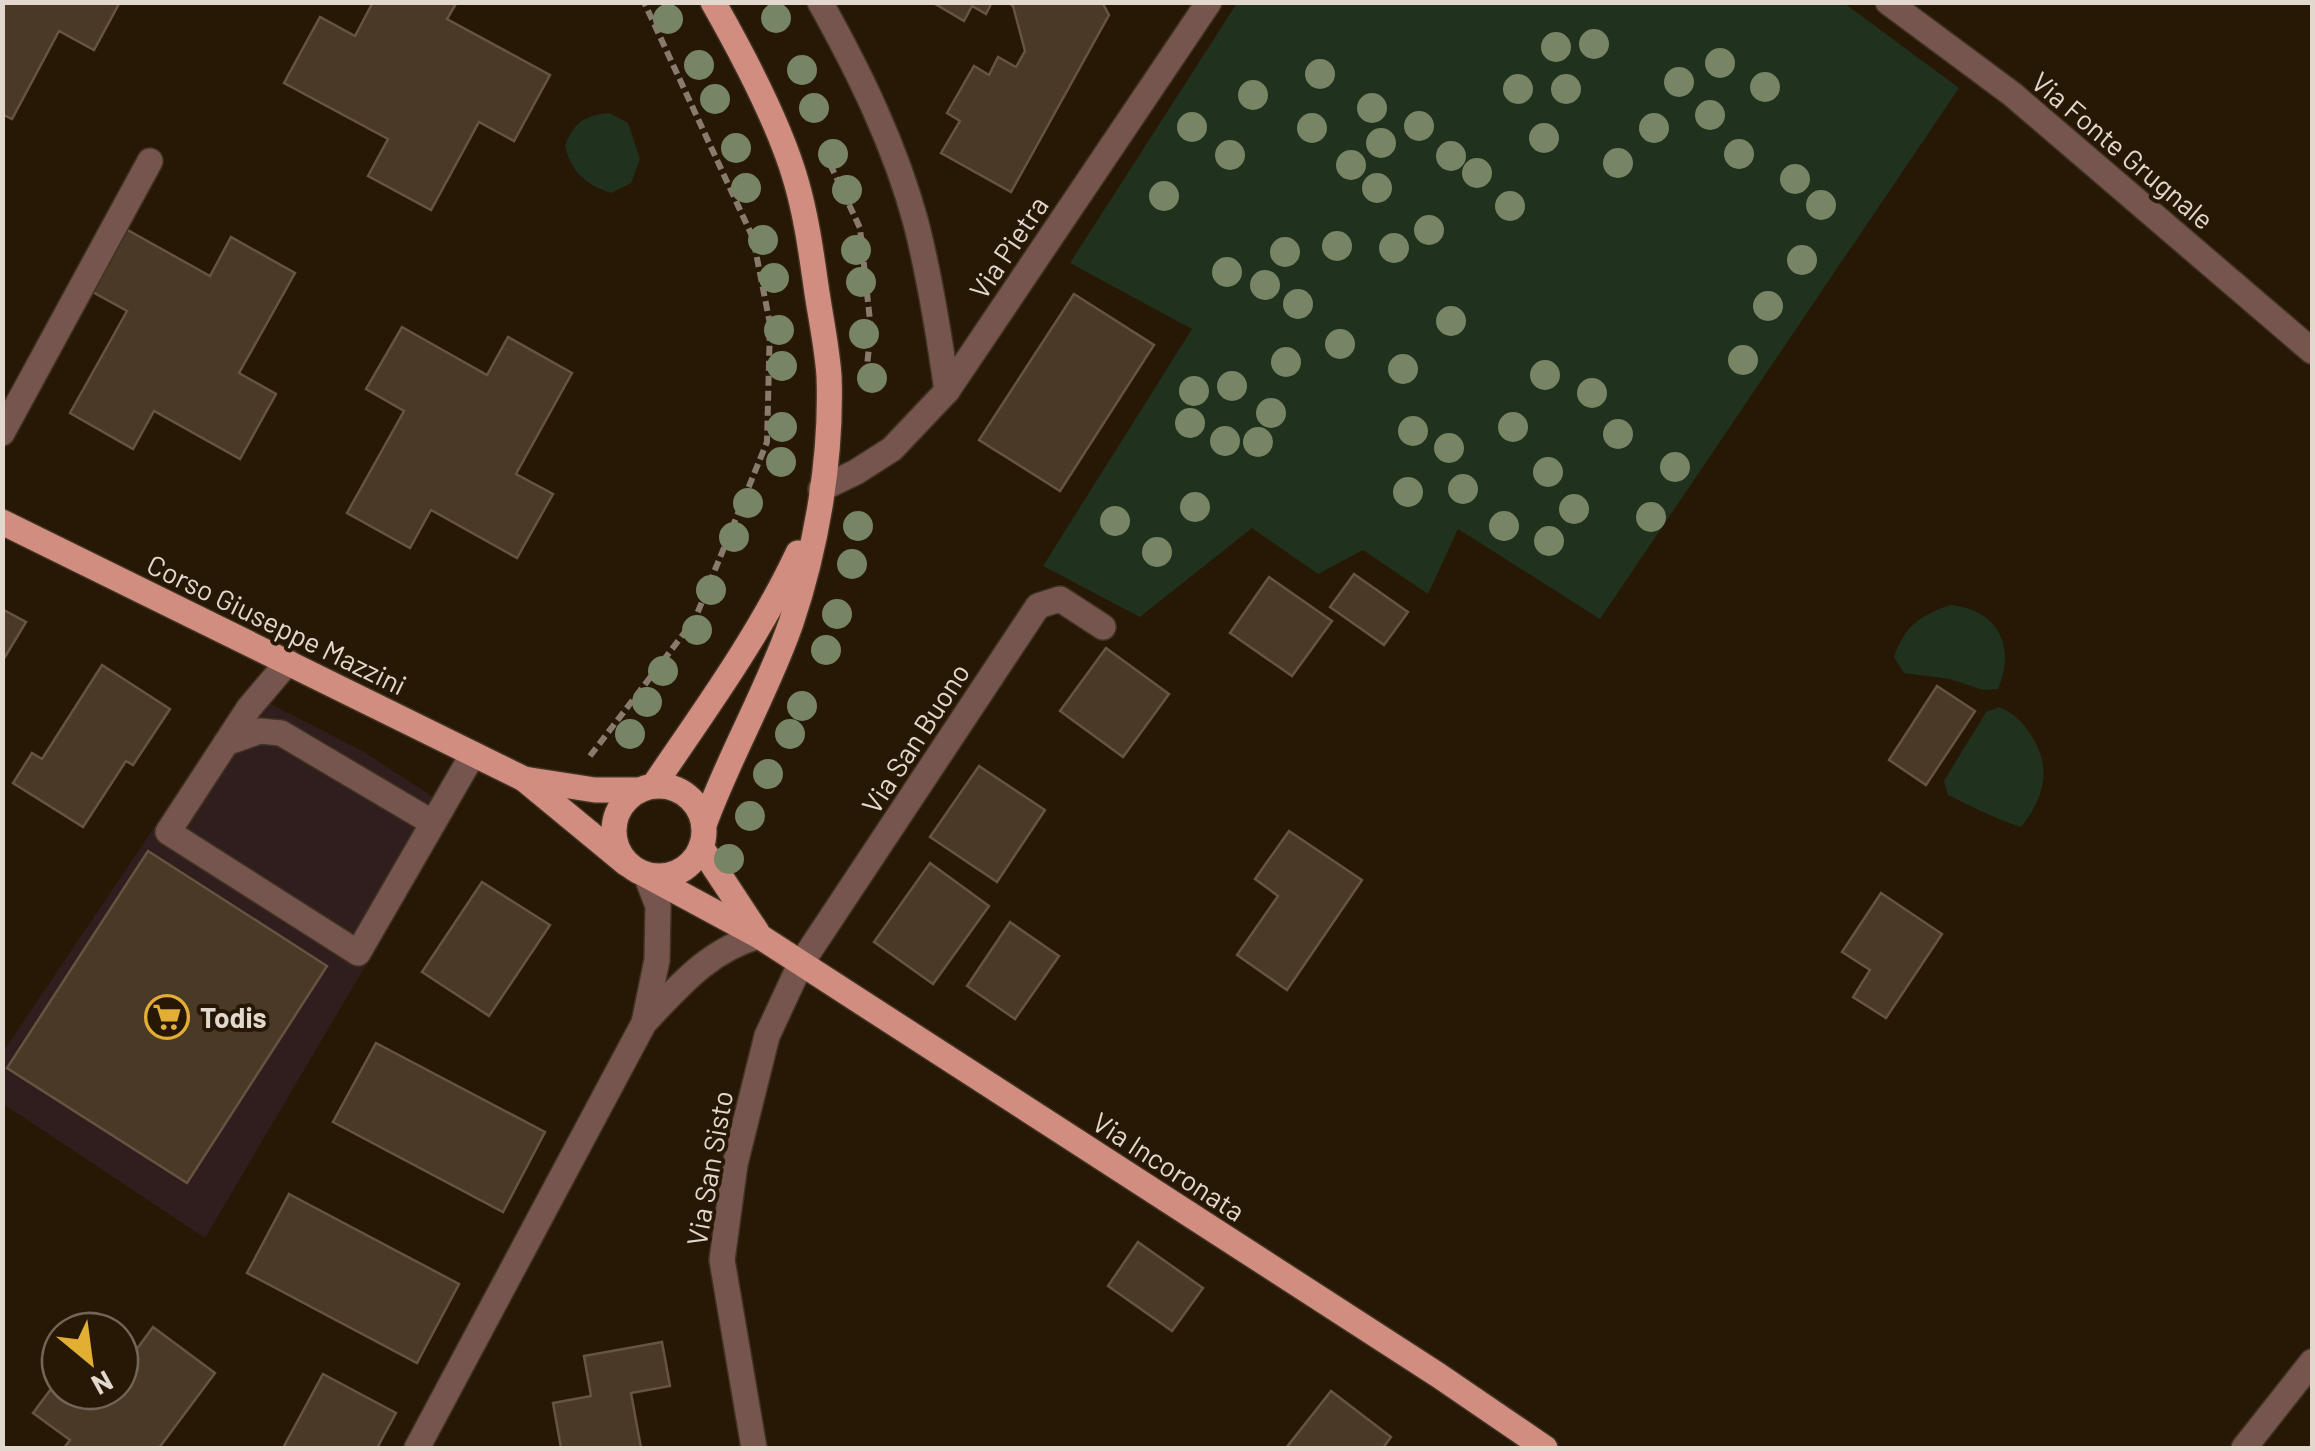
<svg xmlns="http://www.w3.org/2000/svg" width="2315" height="1451" viewBox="0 0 2315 1451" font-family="Barlow,sans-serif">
<rect width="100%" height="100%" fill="#271806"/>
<!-- commercial -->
<path fill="#301d1d" d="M 246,691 L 366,753 L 456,812 L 205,1238 L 3,1104 L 3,1052 Z"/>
<!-- green -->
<g fill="#20311e">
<path d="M 1237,3 L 1844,3 L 1959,88 L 1600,619 L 1458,529 L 1428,594 L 1363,550 L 1318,574 L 1252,528 L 1140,617 L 1043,566 L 1192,329 L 1070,263 Z"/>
<path d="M 609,113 L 628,123 L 640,159 L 631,183 L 611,193 C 585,184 572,173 565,146 C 574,122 584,116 609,113 Z"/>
<path d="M 1950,605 C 1997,609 2017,646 1998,689 L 1983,690 L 1950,679 L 1904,673 L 1894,657 C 1905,626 1919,616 1950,605 Z"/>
<path d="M 1999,707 C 2013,713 2021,720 2029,732 C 2053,767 2045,796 2021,827 C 1995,819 1973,807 1948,795 L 1944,781 L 1986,712 Z"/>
</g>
<!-- building -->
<g fill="#4a3927" stroke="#665441" stroke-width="2.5">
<path d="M 2,2 L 120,2 L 94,50 L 59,31 L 12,119 L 2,114 Z"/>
<path d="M 373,2 L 457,2 L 447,19 L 550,75 L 514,141 L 479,122 L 431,210 L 368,176 L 388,139 L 284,83 L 320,17 L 355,36 Z"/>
<path d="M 932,2 L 992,2 L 986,14 L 972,6 L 964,21 Z"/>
<path d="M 1007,2 L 1102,2 L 1109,15 L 1011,192 L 941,153 L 960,121 L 947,113 L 974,66 L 989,75 L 998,57 L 1016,67 L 1025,51 L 1013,6 Z"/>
<path d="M 124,228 L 210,276 L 231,237 L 295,273 L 239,373 L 276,394 L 240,459 L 154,411 L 133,449 L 70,413 L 127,311 L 89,290 Z"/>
<path d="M 1074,294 L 1154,345 L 1060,491 L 979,440 Z"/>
<path d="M 402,327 L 487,375 L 508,337 L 572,373 L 516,474 L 553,494 L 517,558 L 431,510 L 410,548 L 347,513 L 404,411 L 366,389 Z"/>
<path d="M 1354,574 L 1408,612 L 1384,645 L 1330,607 Z"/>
<path d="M 1269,577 L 1332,621 L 1292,676 L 1230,633 Z"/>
<path d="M 2,609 L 26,622 L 2,662 Z"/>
<path d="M 1106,648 L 1169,694 L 1123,757 L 1060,711 Z"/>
<path d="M 102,665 L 170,709 L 133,765 L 126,761 L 83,827 L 13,783 L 32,753 L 42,759 Z"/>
<path d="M 1937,686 L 1975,711 L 1926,785 L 1889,760 Z"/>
<path d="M 979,766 L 1045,810 L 997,882 L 930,837 Z"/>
<path d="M 1289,831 L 1362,880 L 1287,990 L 1237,955 L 1278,896 L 1255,879 Z"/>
<path d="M 148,851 L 327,966 L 187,1183 L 7,1068 Z"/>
<path d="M 930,863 L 989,906 L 933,984 L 874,942 Z"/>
<path d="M 482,882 L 550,925 L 489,1016 L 422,972 Z"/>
<path d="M 1881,893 L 1942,934 L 1886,1018 L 1853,997 L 1870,970 L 1842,952 Z"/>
<path d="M 1010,922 L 1059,956 L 1015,1019 L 967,986 Z"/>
<path d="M 376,1043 L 545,1132 L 503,1212 L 333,1122 Z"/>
<path d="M 289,1194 L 459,1284 L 417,1363 L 247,1273 Z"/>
<path d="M 1138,1242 L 1203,1288 L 1172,1331 L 1108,1286 Z"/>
<path d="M 153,1327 L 215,1373 L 159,1448 L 64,1448 L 70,1440 L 33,1413 L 60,1377 L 60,1391 L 120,1391 L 120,1372 Z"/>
<path d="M 662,1342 L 670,1386 L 631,1393 L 641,1448 L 561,1448 L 553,1403 L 591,1396 L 584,1356 Z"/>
<path d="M 323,1374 L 396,1413 L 377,1448 L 283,1448 Z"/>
<path d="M 1331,1391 L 1391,1437 L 1383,1448 L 1286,1448 Z"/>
</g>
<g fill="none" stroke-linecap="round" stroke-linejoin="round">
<!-- minor casing -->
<g stroke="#413322" stroke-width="28">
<g id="minor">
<path d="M 820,2 C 859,72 895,145 916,223 C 930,278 939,334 947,391"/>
<path d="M 1888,2 L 2012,94 L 2312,351"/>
<path d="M 2,433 L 150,161"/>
<path d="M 821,489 L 856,472 L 892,449 L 947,391 L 1209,2"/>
<path d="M 288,662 L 249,708 L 168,832 L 358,953 L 473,754"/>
<path d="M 226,743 L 260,731 L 281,733 L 433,823"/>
<path d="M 644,1023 L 657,960 L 658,906 L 646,875"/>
<path d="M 417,1448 L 644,1023 C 679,986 709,950 759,936"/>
<path d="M 754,1448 L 722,1260 L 735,1164 L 767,1036 L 800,965 L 1038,606 L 1060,599 L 1103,627"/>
<path d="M 2244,1448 L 2312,1362"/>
</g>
</g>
<!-- major casing -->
<g stroke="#413322" stroke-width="28">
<g id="major">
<path d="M 2,522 L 524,779 L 627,864"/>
<path d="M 524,779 L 595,790 L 636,790"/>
<path d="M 654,785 C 705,710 759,636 798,553"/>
<circle cx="659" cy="831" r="45"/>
<path d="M 704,825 C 729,756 767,692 791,623 C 817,546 832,457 829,376 C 827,346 820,315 816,286 C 811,251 806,215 796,181 C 780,125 742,53 713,2"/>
<path d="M 701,847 L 757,932"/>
<path d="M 646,875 L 759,936 L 1438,1375 L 1545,1448"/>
</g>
</g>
<!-- path -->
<g stroke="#887b6d" stroke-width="6" stroke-dasharray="10 5" stroke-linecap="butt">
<path d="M 830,164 L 860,228 L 871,330 L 866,374"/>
<path d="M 590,756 L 695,619 L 767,442 L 770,324 L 753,238 L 644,2"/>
</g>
<!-- minor -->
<use href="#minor" stroke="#76554e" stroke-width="25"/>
<!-- major -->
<use href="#major" stroke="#d18d7f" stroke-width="25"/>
</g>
<!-- trees -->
<g fill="#778565">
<circle cx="776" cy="18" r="15"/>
<circle cx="668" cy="19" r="15"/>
<circle cx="1594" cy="44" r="15"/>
<circle cx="1556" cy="47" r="15"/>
<circle cx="1720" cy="63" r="15"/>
<circle cx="699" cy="65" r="15"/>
<circle cx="802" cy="70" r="15"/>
<circle cx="1320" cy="74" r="15"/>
<circle cx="1679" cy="82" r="15"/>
<circle cx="1765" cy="87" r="15"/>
<circle cx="1518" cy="89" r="15"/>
<circle cx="1566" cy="89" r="15"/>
<circle cx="1253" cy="95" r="15"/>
<circle cx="715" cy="99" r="15"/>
<circle cx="814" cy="108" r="15"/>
<circle cx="1372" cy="108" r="15"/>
<circle cx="1710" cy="115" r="15"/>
<circle cx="1419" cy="126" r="15"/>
<circle cx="1192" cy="127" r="15"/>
<circle cx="1312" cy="128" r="15"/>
<circle cx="1654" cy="128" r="15"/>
<circle cx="1544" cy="138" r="15"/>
<circle cx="1381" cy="143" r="15"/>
<circle cx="736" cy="148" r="15"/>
<circle cx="833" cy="154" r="15"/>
<circle cx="1739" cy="154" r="15"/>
<circle cx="1230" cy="155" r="15"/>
<circle cx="1451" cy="156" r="15"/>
<circle cx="1618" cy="163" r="15"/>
<circle cx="1351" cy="165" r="15"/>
<circle cx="1477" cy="173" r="15"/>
<circle cx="1795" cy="179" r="15"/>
<circle cx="746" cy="188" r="15"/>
<circle cx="1377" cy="188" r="15"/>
<circle cx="847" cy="190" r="15"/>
<circle cx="1164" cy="196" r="15"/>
<circle cx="1821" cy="205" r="15"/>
<circle cx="1510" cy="206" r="15"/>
<circle cx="1429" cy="230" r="15"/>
<circle cx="763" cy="240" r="15"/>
<circle cx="1337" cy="246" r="15"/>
<circle cx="1394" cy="248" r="15"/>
<circle cx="856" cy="250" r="15"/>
<circle cx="1285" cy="252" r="15"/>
<circle cx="1802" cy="260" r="15"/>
<circle cx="1227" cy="272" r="15"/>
<circle cx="774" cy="278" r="15"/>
<circle cx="861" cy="282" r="15"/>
<circle cx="1265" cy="285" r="15"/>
<circle cx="1298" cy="304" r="15"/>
<circle cx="1768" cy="306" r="15"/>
<circle cx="1451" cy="321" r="15"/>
<circle cx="779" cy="330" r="15"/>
<circle cx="864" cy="334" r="15"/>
<circle cx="1340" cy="344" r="15"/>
<circle cx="1743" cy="360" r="15"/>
<circle cx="1286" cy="362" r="15"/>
<circle cx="782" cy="366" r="15"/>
<circle cx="1403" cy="369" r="15"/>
<circle cx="1545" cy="375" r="15"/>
<circle cx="872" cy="378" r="15"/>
<circle cx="1232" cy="386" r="15"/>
<circle cx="1194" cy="391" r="15"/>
<circle cx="1592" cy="393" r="15"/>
<circle cx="1271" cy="413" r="15"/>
<circle cx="1190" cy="423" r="15"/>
<circle cx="782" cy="427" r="15"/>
<circle cx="1513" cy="427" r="15"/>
<circle cx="1413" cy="431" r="15"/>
<circle cx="1618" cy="434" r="15"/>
<circle cx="1225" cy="441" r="15"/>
<circle cx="1258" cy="442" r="15"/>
<circle cx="1449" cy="448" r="15"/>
<circle cx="781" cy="462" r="15"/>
<circle cx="1675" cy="467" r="15"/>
<circle cx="1548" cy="472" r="15"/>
<circle cx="1463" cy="489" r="15"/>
<circle cx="1408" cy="492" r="15"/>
<circle cx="748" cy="503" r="15"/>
<circle cx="1195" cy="507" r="15"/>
<circle cx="1574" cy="509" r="15"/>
<circle cx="1651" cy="517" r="15"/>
<circle cx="1115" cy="521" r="15"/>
<circle cx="858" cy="526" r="15"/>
<circle cx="1504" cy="526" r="15"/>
<circle cx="734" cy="537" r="15"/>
<circle cx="1549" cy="541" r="15"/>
<circle cx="1157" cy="552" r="15"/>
<circle cx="852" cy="564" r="15"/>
<circle cx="711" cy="590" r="15"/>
<circle cx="837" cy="614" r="15"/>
<circle cx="697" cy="630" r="15"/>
<circle cx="826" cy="650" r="15"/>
<circle cx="663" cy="671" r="15"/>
<circle cx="647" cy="702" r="15"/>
<circle cx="802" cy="706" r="15"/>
<circle cx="630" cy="734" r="15"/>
<circle cx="790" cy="734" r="15"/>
<circle cx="768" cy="774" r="15"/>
<circle cx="750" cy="816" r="15"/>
<circle cx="729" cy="859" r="15"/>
</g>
<!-- icons -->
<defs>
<g id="supermarket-ring" transform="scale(2.25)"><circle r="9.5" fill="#271806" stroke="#e2af34" stroke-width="1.5"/><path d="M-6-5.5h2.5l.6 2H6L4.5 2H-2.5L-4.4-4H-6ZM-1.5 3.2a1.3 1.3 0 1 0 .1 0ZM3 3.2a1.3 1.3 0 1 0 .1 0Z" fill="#e2af34"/></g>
</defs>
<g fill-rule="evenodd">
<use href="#supermarket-ring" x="167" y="1017"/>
</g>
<g text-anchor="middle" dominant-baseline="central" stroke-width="8" stroke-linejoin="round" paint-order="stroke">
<!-- street labels -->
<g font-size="28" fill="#e2d8cd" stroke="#271806">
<text transform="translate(2123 150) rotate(40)">Via Fonte Grugnale</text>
<text transform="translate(1008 247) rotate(-56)">Via Pietra</text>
<text transform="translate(277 624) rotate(26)">Corso Giuseppe Mazzini</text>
<text transform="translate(915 738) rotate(-57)">Via San Buono</text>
<text transform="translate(1169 1166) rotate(33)">Via Incoronata</text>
<text transform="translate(709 1168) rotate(-80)">Via San Sisto</text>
</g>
<!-- poi labels -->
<g font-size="28" font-weight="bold" fill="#e2d8cd" stroke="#271806" text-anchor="start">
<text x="200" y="1017">Todis</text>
</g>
</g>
<!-- border -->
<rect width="2315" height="1451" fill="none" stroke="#e2d8cd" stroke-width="10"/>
<!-- north arrow -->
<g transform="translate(90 1361) rotate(151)"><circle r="48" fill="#271806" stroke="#726556" stroke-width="2.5"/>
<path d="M0-8L18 38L0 25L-18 38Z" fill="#e2af34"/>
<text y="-15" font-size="28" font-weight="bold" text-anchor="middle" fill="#e2d8cd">N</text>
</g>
</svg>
